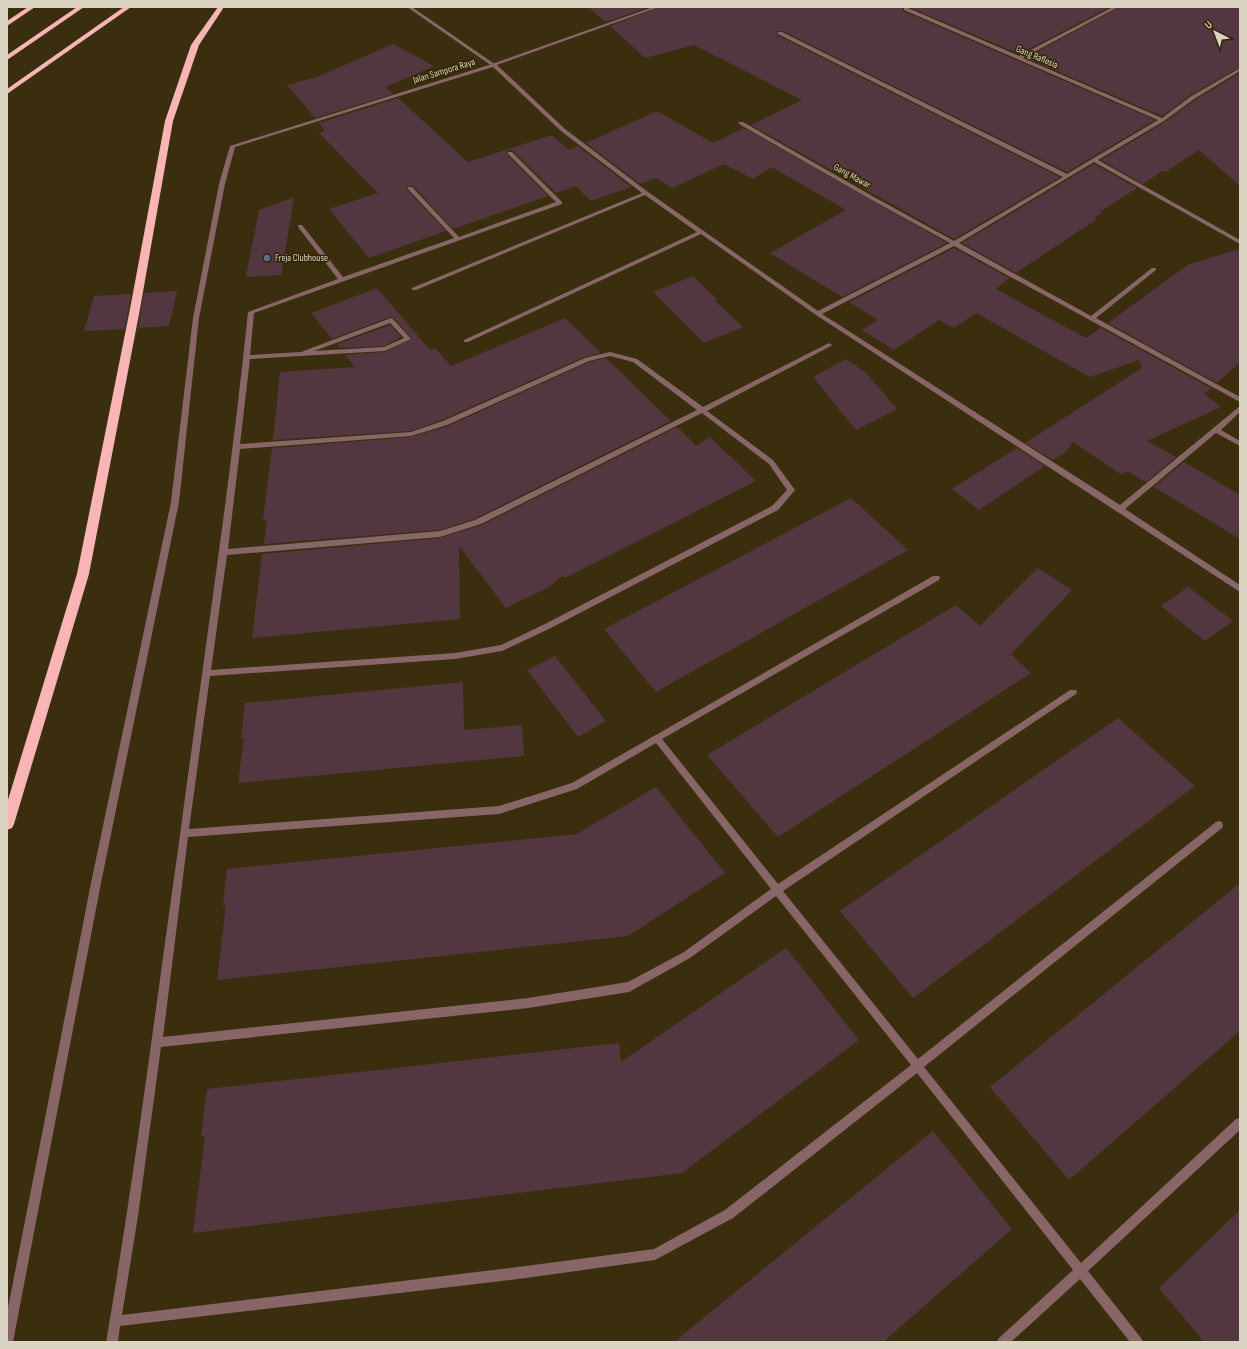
<svg xmlns="http://www.w3.org/2000/svg" width="1247" height="1349" viewBox="0 0 1247 1349" font-family="'Sofia Sans Condensed',sans-serif">
<rect width="100%" height="100%" fill="#3a2e0f"/>
<!-- building -->
<g fill="#523741">
<path d="M 588,7 L 649,7 L 606,22 Z"/>
<path d="M 660,7 L 903,7 L 903,11 L 1155,120 L 1067,172 L 783,31 L 777,31 L 777,35 L 1060,177 L 954,239 L 751,125 L 802,100 L 694,45 L 645,58 L 610,26 Z"/>
<path d="M 909,7 L 1110,7 L 1019,54 Z"/>
<path d="M 1119,7 L 1240,7 L 1240,67 L 1189,96 L 1162,116 L 1026,58 Z"/>
<path d="M 393,44 L 434,66 L 386,87 L 393,94 L 315,118 L 287,85 L 317,77 Z"/>
<path d="M 1240,73 L 1240,186 L 1199,150 L 1165,172 L 1162,171 L 1143,184 L 1101,160 L 1165,122 L 1195,100 Z"/>
<path d="M 398,98 L 468,162 L 552,135 L 569,150 L 578,146 L 631,187 L 591,201 L 576,186 L 556,193 L 513,151 L 508,150 L 507,155 L 548,196 L 453,229 L 413,186 L 408,186 L 407,190 L 446,231 L 369,258 L 329,209 L 378,193 L 319,133 L 325,131 L 319,123 Z"/>
<path d="M 657,111 L 713,143 L 744,128 L 947,243 L 842,297 L 770,253 L 846,210 L 772,167 L 753,179 L 724,164 L 672,188 L 656,178 L 640,184 L 586,143 Z"/>
<path d="M 1094,164 L 1137,188 L 1100,212 L 1102,213 L 1094,218 L 1097,219 L 1016,273 L 962,243 Z"/>
<path d="M 294,197 L 281,275 L 246,277 L 259,210 Z"/>
<path d="M 954,248 L 1009,278 L 996,289 L 1086,338 L 1101,328 L 1211,388 L 1204,394 L 1221,407 L 1147,441 L 1176,457 L 1146,482 L 1127,471 L 1122,475 L 1073,442 L 1066,452 L 1053,460 L 1025,443 L 1142,368 L 1139,360 L 1090,377 L 976,313 L 954,328 L 939,320 L 894,350 L 862,330 L 878,320 L 849,302 Z"/>
<path d="M 1240,249 L 1240,362 L 1217,383 L 1108,323 L 1189,264 Z"/>
<path d="M 693,276 L 718,300 L 715,301 L 743,327 L 704,343 L 653,292 Z"/>
<path d="M 377,288 L 430,350 L 435,348 L 451,366 L 565,318 L 601,353 L 584,357 L 442,420 L 411,431 L 273,440 L 280,372 L 355,367 L 345,355 L 385,352 L 412,339 L 394,318 L 390,317 L 332,339 L 311,313 Z"/>
<path d="M 177,291 L 169,326 L 138,328 L 144,293 Z"/>
<path d="M 131,294 L 125,329 L 84,331 L 94,296 Z"/>
<path d="M 390,325 L 401,337 L 384,346 L 340,348 L 337,344 Z"/>
<path d="M 606,358 L 671,421 L 474,519 L 440,530 L 264,544 L 267,520 L 263,520 L 272,448 L 411,437 L 448,426 L 589,362 Z"/>
<path d="M 846,359 L 866,373 L 897,409 L 856,430 L 813,377 Z"/>
<path d="M 677,427 L 696,446 L 710,437 L 756,481 L 565,578 L 562,576 L 549,587 L 506,608 L 459,546 L 460,619 L 252,638 L 262,554 L 440,538 L 482,525 Z"/>
<path d="M 1017,448 L 1045,466 L 979,510 L 952,489 Z"/>
<path d="M 1184,462 L 1240,495 L 1240,539 L 1154,487 Z"/>
<path d="M 851,498 L 908,550 L 656,692 L 604,629 Z"/>
<path d="M 1038,568 L 1072,590 L 1011,654 L 1031,673 L 778,837 L 707,755 L 956,605 L 980,626 Z"/>
<path d="M 1188,587 L 1233,621 L 1205,641 L 1161,606 Z"/>
<path d="M 555,656 L 606,721 L 578,737 L 527,670 Z"/>
<path d="M 463,682 L 464,730 L 522,725 L 524,756 L 238,783 L 244,738 L 241,739 L 245,703 Z"/>
<path d="M 1118,718 L 1195,786 L 913,998 L 840,911 Z"/>
<path d="M 656,787 L 725,873 L 628,936 L 217,980 L 226,905 L 223,906 L 227,869 L 577,834 Z"/>
<path d="M 1240,883 L 1240,1031 L 1069,1180 L 990,1087 Z"/>
<path d="M 786,948 L 859,1040 L 682,1173 L 193,1233 L 205,1136 L 201,1136 L 207,1089 L 619,1043 L 621,1062 Z"/>
<path d="M 933,1131 L 1012,1229 L 883,1342 L 674,1342 Z"/>
<path d="M 1240,1210 L 1240,1342 L 1204,1342 L 1159,1288 Z"/>
</g>
<g fill="none" stroke-linecap="round" stroke-linejoin="round">
<!-- service -->
<path fill="#886566" fill-rule="evenodd" d="M 407,7 L 412,7 L 496,65 L 492,66 Z"/>
<!-- minor -->
<g fill="#886566" fill-rule="evenodd">
<path d="M 653,7 L 659,7 L 497,65 L 565,129 L 648,192 L 818,311 L 950,243 L 870,199 L 739,124 L 739,122 L 743,122 L 874,197 L 954,241 L 1063,177 L 778,34 L 778,32 L 782,32 L 1067,174 L 1158,120 L 904,10 L 904,8 L 908,8 L 1019,56 L 1113,7 L 1118,7 L 1023,58 L 1162,118 L 1190,97 L 1240,68 L 1240,71 L 1194,99 L 1164,121 L 1098,160 L 1240,240 L 1240,244 L 1094,162 L 959,243 L 1091,316 L 1152,268 L 1156,268 L 1156,270 L 1096,318 L 1240,397 L 1240,402 L 954,246 L 822,314 L 1120,505 L 1240,406 L 1240,412 L 1221,430 L 1240,441 L 1240,446 L 1216,433 L 1125,509 L 1240,585 L 1240,592 L 816,315 L 701,234 L 468,342 L 464,342 L 464,340 L 697,232 L 645,195 L 416,290 L 412,290 L 412,288 L 642,193 L 561,131 L 493,67 L 235,147 L 225,184 L 199,318 L 179,502 L 101,883 L 13,1342 L 7,1342 L 7,1313 L 91,883 L 171,502 L 193,318 L 219,184 L 230,146 L 492,64 Z"/>
<path d="M 508,152 L 512,152 L 562,202 L 562,204 L 254,313 L 250,355 L 301,352 L 391,318 L 393,319 L 411,339 L 385,351 L 250,359 L 240,444 L 411,432 L 443,421 L 585,358 L 610,352 L 637,359 L 703,407 L 829,343 L 832,345 L 831,346 L 707,411 L 773,460 L 795,490 L 778,510 L 551,628 L 502,651 L 455,659 L 210,676 L 189,829 L 499,806 L 572,783 L 933,576 L 939,576 L 940,578 L 939,580 L 662,739 L 778,884 L 1070,690 L 1076,690 L 1077,692 L 1076,694 L 783,891 L 918,1059 L 1216,822 L 1219,821 L 1222,822 L 1223,825 L 1222,828 L 924,1067 L 1081,1263 L 1236,1119 L 1240,1118 L 1240,1130 L 1088,1271 L 1141,1338 L 1143,1342 L 1130,1342 L 1080,1279 L 1011,1342 L 997,1342 L 999,1338 L 1073,1270 L 917,1073 L 733,1218 L 655,1260 L 526,1278 L 120,1326 L 118,1342 L 106,1342 C 135,1174 156,1004 180,835 C 203,661 230,487 248,312 L 338,279 L 298,227 L 298,225 L 302,225 L 343,277 L 454,238 L 408,189 L 408,187 L 412,187 L 459,237 L 556,202 L 508,154 ZM 390,323 L 404,338 L 384,347 L 314,351 ZM 610,356 L 633,362 L 697,410 L 475,520 L 440,531 L 228,549 L 240,449 L 411,436 L 447,425 L 589,361 ZM 702,413 L 769,464 L 787,490 L 772,506 L 545,624 L 501,645 L 455,653 L 211,670 L 227,555 L 440,537 L 481,524 ZM 656,743 L 771,889 L 684,952 L 628,982 L 528,998 L 163,1037 L 188,837 L 499,814 L 577,789 ZM 776,896 L 911,1065 L 725,1210 L 654,1249 L 526,1266 L 122,1315 L 138,1216 L 161,1047 L 528,1008 L 629,992 L 690,958 Z"/>
</g>
<!-- motorway -->
<g fill="#f9b4b6" fill-rule="evenodd">
<path d="M 28,7 L 35,7 L 7,26 L 7,21 Z"/>
<path d="M 77,7 L 84,7 L 7,60 L 7,55 Z"/>
<path d="M 124,7 L 131,7 L 7,94 L 7,89 Z"/>
<path d="M 218,7 L 224,7 L 199,45 L 173,121 L 140,309 L 89,574 L 14,824 L 12,828 L 7,830 L 7,803 L 77,574 L 130,309 L 165,121 L 191,45 Z"/>
</g>
</g>
<!-- markers -->
<circle fill="#5c6f8a" stroke="#2f2404" stroke-width="1.5" cx="267" cy="258" r="4"/>
<g text-anchor="middle" dominant-baseline="central" stroke-width="3" stroke-linejoin="round" paint-order="stroke">
<!-- far-street labels -->
<g font-size="10" fill="#dbd4c2" stroke="#2f2404">
<text transform="translate(1037 57) rotate(23)">Gang Raflesia</text>
<text transform="translate(444 71) rotate(-17)">Jalan Sampora Raya</text>
<text transform="translate(852 176) rotate(29)">Gang Mawar</text>
</g>
<!-- far-poi labels -->
<g font-size="10" fill="#dbd4c2" stroke="#2f2404" text-anchor="start">
<text x="275" y="258">Freja Clubhouse</text>
</g>
</g>
<!-- border -->
<rect width="1247" height="1349" fill="none" stroke="#dbd4c2" stroke-width="16"/>
<!-- north arrow -->
<g transform="translate(1215 32) rotate(318)" stroke="#2f2404" stroke-width="3" paint-order="stroke">
<path d="M0-3L7 15L0 10L-7 15Z" fill="#dbd4c2"/>
<text y="-6" font-size="11" font-weight="bold" text-anchor="middle" fill="#dbd4c2">U</text>
</g>
</svg>
